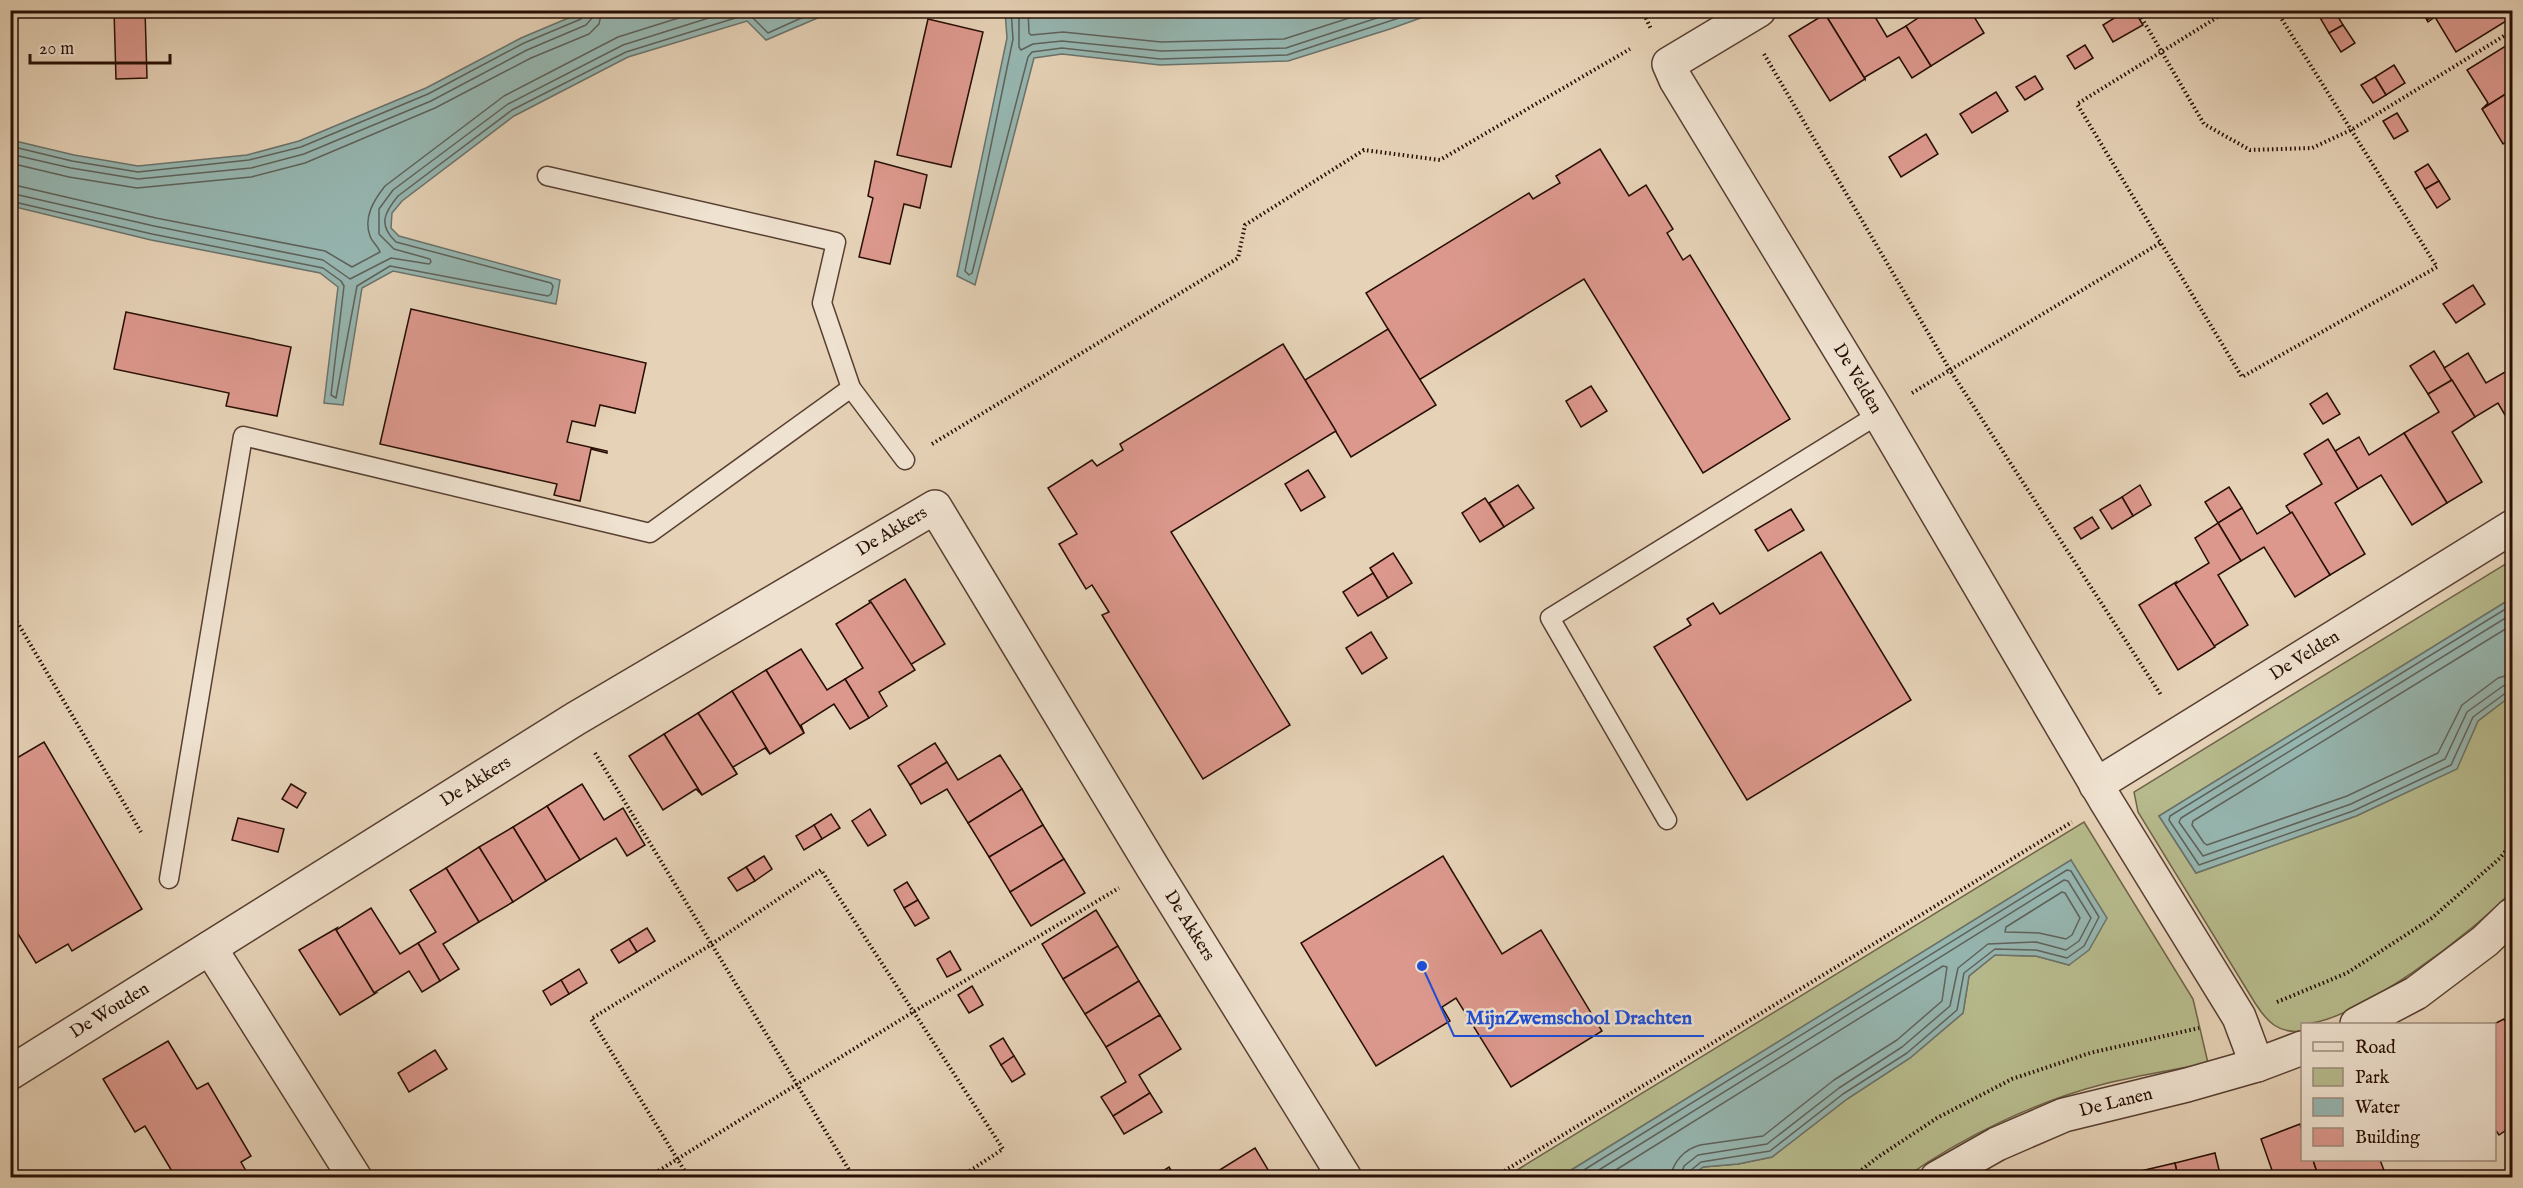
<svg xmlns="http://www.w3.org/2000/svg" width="2523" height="1188" viewBox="0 0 2523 1188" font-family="'IM FELL English',serif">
<rect width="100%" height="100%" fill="#e6d2b7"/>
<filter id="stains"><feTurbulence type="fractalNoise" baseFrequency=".00333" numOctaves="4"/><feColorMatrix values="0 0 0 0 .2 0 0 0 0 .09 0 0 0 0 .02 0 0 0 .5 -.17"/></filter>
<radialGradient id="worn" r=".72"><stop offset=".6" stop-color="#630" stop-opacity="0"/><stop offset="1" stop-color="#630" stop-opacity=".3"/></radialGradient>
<!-- green -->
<g fill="#b7bb8d" stroke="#6f6448" stroke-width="1.5">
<path d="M 2512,560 L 2512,598 L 2159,816 L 2196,873 L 2356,816 L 2456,769 L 2478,721 L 2512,695 L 2512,891 C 2476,930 2354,1024 2302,1024 L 2302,1031 C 2279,1034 2267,1022 2255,1003 L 2138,812 L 2134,792 Z"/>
<path d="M 2084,822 L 2193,999 L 2208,1063 C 2174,1070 2138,1075 2104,1084 C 2037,1101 1962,1137 1906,1177 L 1691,1177 L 1703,1167 L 1738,1164 L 1772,1157 L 1847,1099 L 1910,1058 L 1963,1013 L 1969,976 L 1995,955 L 2036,956 L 2069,965 L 2071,860 L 1560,1177 L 1504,1178 Z"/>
</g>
<!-- water -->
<g fill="#96b7b2" stroke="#6a736c" stroke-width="1.5">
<path d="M 585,11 L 834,11 L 766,40 L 747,21 L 628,57 L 514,116 L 402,201 L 392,213 L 391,228 L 399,236 L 560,280 L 556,304 L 393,271 L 362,288 L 343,405 L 324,403 L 338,287 L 320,273 L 151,240 L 11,206 L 11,140 L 74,155 L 138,166 L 247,155 L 299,141 L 426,88 L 521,38 Z"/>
<path d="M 1005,11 L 1005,10 L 1440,11 L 1390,29 L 1288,61 L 1160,65 L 1062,54 L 1034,58 L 975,285 L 957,276 L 1007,38 Z"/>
<path d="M 2512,598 L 2512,695 L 2478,721 L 2457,769 L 2356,816 L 2196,873 L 2159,816 Z"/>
<path d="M 2071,860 L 2107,918 L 2089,950 L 2069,965 L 2036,956 L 1995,955 L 1969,976 L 1963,1013 L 1910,1058 L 1847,1099 L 1772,1157 L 1738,1164 L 1703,1167 L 1691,1177 L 1560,1177 Z"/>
</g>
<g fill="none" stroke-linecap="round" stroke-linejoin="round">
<!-- shore -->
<g stroke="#5e625b" stroke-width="1.5">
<path d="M 1011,10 L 1013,39 L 965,271 L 969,275 L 972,273 L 1028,57 L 1032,52 L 1062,48 L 1160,59 L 1287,55 L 1423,10"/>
<path d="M 1019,10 L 1019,47 L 1021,50 L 1033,44 L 1062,41 L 1161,51 L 1286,48 L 1401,10"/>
<path d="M 1028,10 L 1029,33 L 1031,35 L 1063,32 L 1161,42 L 1284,39 L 1374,10"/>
<path d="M 10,146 L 72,161 L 138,172 L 249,160 L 301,147 L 428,94 L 524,43 L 581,19 L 585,10"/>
<path d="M 10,154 L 71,168 L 138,179 L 251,168 L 304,154 L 431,101 L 527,50 L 586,25 L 592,18 L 593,10"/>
<path d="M 10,163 L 69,177 L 137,188 L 251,177 L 305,163 L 435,108 L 531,58 L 589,34 L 599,24 L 602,10"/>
<path d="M 10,184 L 156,218 L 325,251 L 352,267 L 380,252 C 378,246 372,242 370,236 C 363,217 374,200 385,186 L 504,96 L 618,37 L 704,10"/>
<path d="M 10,193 L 154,226 L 323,260 L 350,279 L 391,258 L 429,264 L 431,262 L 430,259 L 394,249 L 379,234 L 379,209 L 393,190 L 508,104 L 623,45 L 734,10"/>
<path d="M 10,201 L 152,234 L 323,268 L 341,281 L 344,286 L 331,395 L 336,398 L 357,286 L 390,266 L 548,296 L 551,294 L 553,286 L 551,283 L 396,242 C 378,225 384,213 398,196 L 512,110 L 626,52 L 745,15 L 751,16 L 768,33 L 819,10"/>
<path d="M 2512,605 L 2170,816 L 2169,820 L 2199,865 L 2353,811 L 2451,765 L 2473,717 L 2507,692 L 2512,691"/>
<path d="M 2512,614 L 2181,818 L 2179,822 L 2203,856 L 2351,804 L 2445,759 L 2467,712 L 2503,686 L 2512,683"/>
<path d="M 2512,625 L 2193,821 L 2192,825 L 2204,843 L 2207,845 L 2347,796 L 2438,753 L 2462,705 L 2498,678 L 2512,674"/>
<path d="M 2062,892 L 2065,893 L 2080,918 L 2072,935 L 2066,939 L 2039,933 L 2005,932 L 2006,927 Z"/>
<path d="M 1571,1178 L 2067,870 L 2071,871 L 2099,917 L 2084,946 L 2067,958 L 2036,950 L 1995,949 L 1964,973 L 1957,1010 L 1907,1053 L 1843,1094 L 1770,1151 L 1701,1162 L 1690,1171 L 1688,1178"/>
<path d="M 1586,1178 L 2064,880 L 2068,881 L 2091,918 L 2079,941 L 2066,950 L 2036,942 L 1988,944 L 1958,968 L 1950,1006 L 1902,1047 L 1839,1088 L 1767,1144 L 1698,1155 L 1684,1166 L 1680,1178"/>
<path d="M 1603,1178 L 1943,966 L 1947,967 L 1942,1001 L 1897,1040 L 1834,1080 L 1763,1136 L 1700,1145 C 1685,1149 1672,1162 1671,1178"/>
</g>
</g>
<!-- building -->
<g fill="#dc988d" stroke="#270e04" stroke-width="1.5">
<path d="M 114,10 L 145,10 L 147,78 L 116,79 Z"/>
<path d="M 1834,10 L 1871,10 L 1887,37 L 1906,26 L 1931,66 L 1912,78 L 1899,57 L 1865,77 L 1865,79 L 1825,14 Z"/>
<path d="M 1921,10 L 1970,10 L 1984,33 L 1931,66 L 1906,26 L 1924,14 Z"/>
<path d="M 2127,10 L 2134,10 L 2143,25 L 2113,42 L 2103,25 Z"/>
<path d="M 2327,10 L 2334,10 L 2343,25 L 2329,33 L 2319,16 Z"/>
<path d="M 2421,10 L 2442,10 L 2427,20 Z"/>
<path d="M 2442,10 L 2506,10 L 2511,18 L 2456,52 L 2435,17 L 2428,22 L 2427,20 Z"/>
<path d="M 1825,14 L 1865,79 L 1830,101 L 1789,36 Z"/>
<path d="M 928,19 L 983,32 L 951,167 L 897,155 Z"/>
<path d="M 2343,25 L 2355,43 L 2341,52 L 2329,33 Z"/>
<path d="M 2512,42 L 2512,90 L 2482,109 L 2488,103 L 2467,70 Z"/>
<path d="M 2085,45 L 2093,58 L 2075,69 L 2067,56 Z"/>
<path d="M 2394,65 L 2405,83 L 2386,95 L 2375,77 Z"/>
<path d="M 2035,76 L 2043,89 L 2025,100 L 2016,87 Z"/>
<path d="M 2375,77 L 2386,95 L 2373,103 L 2361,85 Z"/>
<path d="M 2512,90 L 2512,137 L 2503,144 L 2482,109 Z"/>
<path d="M 1996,92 L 2008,111 L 1972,133 L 1960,114 Z"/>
<path d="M 2397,113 L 2408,131 L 2394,139 L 2383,121 Z"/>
<path d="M 1926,134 L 1938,154 L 1901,177 L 1889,157 Z"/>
<path d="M 1600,149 L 1629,196 L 1646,185 L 1673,229 L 1667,233 L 1683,260 L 1690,255 L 1790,419 L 1703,473 L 1584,279 L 1419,380 L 1366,293 L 1529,193 L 1533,199 L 1560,183 L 1556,176 Z"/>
<path d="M 875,161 L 927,175 L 920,208 L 904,204 L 890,264 L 859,257 L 873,198 L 868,196 Z"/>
<path d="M 2428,164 L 2439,181 L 2425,189 L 2415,172 Z"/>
<path d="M 2439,181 L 2450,199 L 2437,208 L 2425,189 Z"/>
<path d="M 2473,285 L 2485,304 L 2456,323 L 2443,304 Z"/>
<path d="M 411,309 L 646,363 L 635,413 L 600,405 L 595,426 L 572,421 L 567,442 L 607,451 L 607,453 L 591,449 L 580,501 L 554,495 L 557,484 L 380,444 Z"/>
<path d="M 126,312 L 291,347 L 277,416 L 226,406 L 229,393 L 114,369 Z"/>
<path d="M 1388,329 L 1436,405 L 1351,457 L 1305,380 Z"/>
<path d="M 1283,344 L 1336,431 L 1171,532 L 1290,725 L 1203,779 L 1102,615 L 1109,612 L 1092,585 L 1086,589 L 1059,544 L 1077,534 L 1048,488 L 1092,460 L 1097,466 L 1123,450 L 1120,444 Z"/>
<path d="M 2434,351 L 2452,380 L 2428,394 L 2410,366 Z"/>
<path d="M 2468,353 L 2486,383 L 2512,368 L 2512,427 L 2498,403 L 2475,417 L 2444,368 Z"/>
<path d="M 2452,380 L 2475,417 L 2452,432 L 2482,482 L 2447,503 L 2404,433 L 2439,412 L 2428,394 Z"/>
<path d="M 1591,386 L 1607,411 L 1581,427 L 1566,401 Z"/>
<path d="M 2327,393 L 2340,414 L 2323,424 L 2310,404 Z"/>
<path d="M 2404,433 L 2447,503 L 2412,525 L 2381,475 L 2358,489 L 2335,451 L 2359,437 L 2369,455 Z"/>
<path d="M 2328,439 L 2358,489 L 2335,503 L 2365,554 L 2330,575 L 2286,506 L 2322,484 L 2304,454 Z"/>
<path d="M 1308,470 L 1325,497 L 1301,511 L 1285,484 Z"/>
<path d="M 1518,485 L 1534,508 L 1504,527 L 1489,503 Z"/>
<path d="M 2140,485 L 2151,505 L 2133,516 L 2122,497 Z"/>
<path d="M 2229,487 L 2242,508 L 2218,523 L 2205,502 Z"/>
<path d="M 2122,497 L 2133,516 L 2112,529 L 2100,510 Z"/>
<path d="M 1485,498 L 1504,527 L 1480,542 L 1462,513 Z"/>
<path d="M 2242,508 L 2257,534 L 2292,512 L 2330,575 L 2295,597 L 2264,547 L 2241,561 L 2218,523 Z"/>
<path d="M 1791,509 L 1804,530 L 1768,551 L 1755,530 Z"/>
<path d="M 2092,517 L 2099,528 L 2081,539 L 2074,528 Z"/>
<path d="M 2218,523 L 2241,561 L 2218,575 L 2248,625 L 2213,647 L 2175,584 L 2209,563 L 2195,538 Z"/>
<path d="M 1821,552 L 1911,700 L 1747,800 L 1654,647 L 1691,625 L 1687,619 L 1713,603 L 1720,614 Z"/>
<path d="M 1393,553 L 1412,583 L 1388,598 L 1370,568 Z"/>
<path d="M 1373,573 L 1388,598 L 1358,616 L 1343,592 Z"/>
<path d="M 905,579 L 945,644 L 910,665 L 869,601 Z"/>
<path d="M 2176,582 L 2175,584 L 2215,647 L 2178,670 L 2139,605 Z"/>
<path d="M 871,602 L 915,670 L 879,692 L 887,706 L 869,718 L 845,679 L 863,668 L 836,624 Z"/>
<path d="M 1371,632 L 1387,658 L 1362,674 L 1346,648 Z"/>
<path d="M 801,649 L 827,690 L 845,679 L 869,718 L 850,729 L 834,704 L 801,725 L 804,733 L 766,670 Z"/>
<path d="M 766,670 L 804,733 L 770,754 L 732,691 Z"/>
<path d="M 732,691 L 770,754 L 765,748 L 733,767 L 737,774 L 698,713 Z"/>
<path d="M 698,713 L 737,774 L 702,795 L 664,734 Z"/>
<path d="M 664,734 L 702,795 L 696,789 L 663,810 L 629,756 Z"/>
<path d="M 44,742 L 142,909 L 72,951 L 68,944 L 36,963 L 10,921 L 10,762 Z"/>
<path d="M 935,743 L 947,762 L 910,785 L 898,766 Z"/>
<path d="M 1000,755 L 1022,789 L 968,823 L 947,789 L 921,804 L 910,785 L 947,762 L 958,780 Z"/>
<path d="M 291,784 L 306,793 L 297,808 L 282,799 Z"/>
<path d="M 582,784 L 604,820 L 623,808 L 645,845 L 627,856 L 616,838 L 580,860 L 547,806 Z"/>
<path d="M 1022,789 L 1043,825 L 989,857 L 968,823 Z"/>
<path d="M 547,806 L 580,860 L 546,881 L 513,827 Z"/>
<path d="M 870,809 L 886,835 L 868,846 L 852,821 Z"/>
<path d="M 831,814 L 840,828 L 822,839 L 814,825 Z"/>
<path d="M 238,818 L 284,829 L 278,852 L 232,840 Z"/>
<path d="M 814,825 L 822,839 L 804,850 L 796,836 Z"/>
<path d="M 1043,825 L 1064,859 L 1010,892 L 989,857 Z"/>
<path d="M 513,827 L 546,881 L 513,902 L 479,847 Z"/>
<path d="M 479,847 L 513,902 L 479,922 L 446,868 Z"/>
<path d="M 764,856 L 772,869 L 755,881 L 746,867 Z"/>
<path d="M 1443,856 L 1502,954 L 1541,930 L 1602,1031 L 1511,1087 L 1456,998 L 1442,1007 L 1450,1021 L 1376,1066 L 1301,943 Z"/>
<path d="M 1064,859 L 1085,893 L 1031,926 L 1010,892 Z"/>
<path d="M 746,867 L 755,881 L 737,891 L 728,878 Z"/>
<path d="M 446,868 L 479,922 L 443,944 L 459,969 L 440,981 L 418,943 L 436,932 L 410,890 Z"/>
<path d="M 907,882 L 918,900 L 904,908 L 894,890 Z"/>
<path d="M 918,900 L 929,918 L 915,926 L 904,908 Z"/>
<path d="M 371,908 L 400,954 L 418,943 L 440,981 L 422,992 L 409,971 L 374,993 L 336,930 Z"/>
<path d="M 1096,910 L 1118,946 L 1063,979 L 1042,944 Z"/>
<path d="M 337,928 L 336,930 L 374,993 L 376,993 L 340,1015 L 299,950 Z"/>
<path d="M 647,928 L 655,941 L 637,952 L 629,939 Z"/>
<path d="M 629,939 L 637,952 L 619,963 L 611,950 Z"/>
<path d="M 1118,946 L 1139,981 L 1085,1014 L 1063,979 Z"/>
<path d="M 950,951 L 961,970 L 947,977 L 937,959 Z"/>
<path d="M 579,969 L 587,983 L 569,994 L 561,980 Z"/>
<path d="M 561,980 L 569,994 L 551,1005 L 543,991 Z"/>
<path d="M 1139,981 L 1160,1015 L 1106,1047 L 1085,1014 Z"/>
<path d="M 972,986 L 983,1005 L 969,1013 L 958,995 Z"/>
<path d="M 1160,1015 L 1181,1049 L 1139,1075 L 1150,1093 L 1113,1116 L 1101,1097 L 1126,1082 L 1106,1047 Z"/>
<path d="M 2512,1018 L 2512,1033 L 2506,1022 Z"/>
<path d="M 2504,1019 L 2512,1033 L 2512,1126 L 2499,1135 L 2494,1128 L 2494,1024 Z"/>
<path d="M 1003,1038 L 1014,1056 L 1001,1065 L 990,1046 Z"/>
<path d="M 168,1041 L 197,1089 L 208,1083 L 251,1156 L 241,1162 L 250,1178 L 176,1178 L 145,1126 L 135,1132 L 103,1079 Z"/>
<path d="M 435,1050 L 447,1069 L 409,1092 L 398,1073 Z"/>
<path d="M 1014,1056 L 1025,1074 L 1012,1082 L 1001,1065 Z"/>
<path d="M 1150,1093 L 1162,1112 L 1124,1134 L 1113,1116 Z"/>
<path d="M 2300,1124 L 2302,1131 L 2302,1160 L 2313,1160 L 2319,1178 L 2260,1178 L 2273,1173 L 2261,1139 Z"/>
<path d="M 1255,1148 L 1273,1178 L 1224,1178 L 1218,1171 Z"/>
<path d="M 2215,1153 L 2221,1178 L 2178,1178 L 2175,1163 Z"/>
<path d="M 2313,1160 L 2380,1160 L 2387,1178 L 2319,1178 Z"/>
<path d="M 2175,1163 L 2178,1178 L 2137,1178 L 2136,1172 Z"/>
<path d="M 1169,1167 L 1176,1178 L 1152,1178 Z"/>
<path d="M 1218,1171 L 1224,1178 L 1208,1178 Z"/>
<path d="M 2136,1172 L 2137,1178 L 2115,1178 Z"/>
</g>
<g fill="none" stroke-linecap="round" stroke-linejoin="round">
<!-- lane casing -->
<g stroke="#573f31" stroke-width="21">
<g id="lane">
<path d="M 547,176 L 836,242 L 822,303 L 851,388 L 905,460"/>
<path d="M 1667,820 L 1550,618 L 1879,414"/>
<path d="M 169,879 L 243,436 L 650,533 L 851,388"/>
</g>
</g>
<!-- street casing -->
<g stroke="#573f31" stroke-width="36">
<g id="street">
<path d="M 1759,10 L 1669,64 L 1676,80 L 1879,414 L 2106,801 L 2239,1017 L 2257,1065"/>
<path d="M 2096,785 L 2512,527"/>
<path d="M 210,948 L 355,1178"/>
<path d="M 2357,1024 L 2416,993 L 2485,941 L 2512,915"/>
<path d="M 10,1073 L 575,719 L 935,507 L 1153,868 L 1345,1178"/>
<path d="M 1937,1178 L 1997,1144 L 2064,1115 L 2187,1085 L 2257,1065 L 2302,1048"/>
</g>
</g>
<!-- path -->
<g stroke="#270e04" stroke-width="4" stroke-dasharray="1.5 3" stroke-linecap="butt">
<path d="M 1642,10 L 1651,29"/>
<path d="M 2137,10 L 2204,124 L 2250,150 L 2312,148 L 2351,130 L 2512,31"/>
<path d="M 2229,10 L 2077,104 L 2242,377 L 2437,267 L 2276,10"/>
<path d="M 1764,54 L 1950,370 L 2161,695"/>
<path d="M 1912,393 L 2160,243"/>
<path d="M 932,444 L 1238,258 L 1245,225 L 1364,150 L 1440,160 L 1630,49"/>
<path d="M 10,610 L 141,832"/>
<path d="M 595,753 L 854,1178"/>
<path d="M 2277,1002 L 2347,973 L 2432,918 L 2500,858 L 2512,843"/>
<path d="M 647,1178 L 913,1012 L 1119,888"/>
<path d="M 689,1178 L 591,1019 L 712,944 L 821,870 L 1003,1149 L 959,1178"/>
<path d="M 1493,1178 L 2072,822"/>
<path d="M 1851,1178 L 1878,1157 L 1937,1118 L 2012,1079 L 2090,1053 L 2199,1028"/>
</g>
<!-- lane -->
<use href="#lane" stroke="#efe2d0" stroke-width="18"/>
<!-- street -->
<use href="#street" stroke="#efe2d0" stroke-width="33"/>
</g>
<g text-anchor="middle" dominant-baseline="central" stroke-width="5" stroke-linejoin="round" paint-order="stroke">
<!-- street labels -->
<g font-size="18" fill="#270e04" stroke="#efe2d0">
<text transform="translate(1857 379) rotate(59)">De Velden</text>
<text transform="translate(892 532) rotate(-31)">De Akkers</text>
<text transform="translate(2305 656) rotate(-32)">De Velden</text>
<text transform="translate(476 782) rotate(-32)">De Akkers</text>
<text transform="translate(1189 926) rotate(58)">De Akkers</text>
<text transform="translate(110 1011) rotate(-32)">De Wouden</text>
<text transform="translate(2116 1103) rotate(-14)">De Lanen</text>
</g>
</g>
<!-- callouts -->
<path fill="none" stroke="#1d4ed8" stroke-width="2" d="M1422 966L1454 1036H1704"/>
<circle fill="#1d4ed8" stroke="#efe2d0" stroke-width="2" cx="1422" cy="966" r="6"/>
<g font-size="20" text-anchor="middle" font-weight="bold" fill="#1d4ed8" stroke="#efe2d0" stroke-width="5" stroke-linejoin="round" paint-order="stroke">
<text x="1579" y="1024">MijnZwemschool Drachten</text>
</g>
<!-- margin -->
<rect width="2523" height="1188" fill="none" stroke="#e6d2b7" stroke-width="36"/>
<rect x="12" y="12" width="2499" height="1164" fill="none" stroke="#270e04" stroke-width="3"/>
<rect x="18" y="18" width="2487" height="1152" fill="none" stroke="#270e04" stroke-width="1.5"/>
<!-- legend -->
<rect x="2301" y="1023" width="195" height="138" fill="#efe2d0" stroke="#9f8d7e" stroke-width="1.5"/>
<rect x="2313" y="1042" width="30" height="9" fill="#efe2d0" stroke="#9f8d7e" stroke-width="1.5"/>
<text x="2355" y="1053" font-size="18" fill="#270e04">Road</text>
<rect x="2313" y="1068" width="30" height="18" fill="#b7bb8d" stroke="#9f8d7e" stroke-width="1.5"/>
<text x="2355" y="1083" font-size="18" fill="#270e04">Park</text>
<rect x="2313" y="1098" width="30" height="18" fill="#96b7b2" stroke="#9f8d7e" stroke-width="1.5"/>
<text x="2355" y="1113" font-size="18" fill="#270e04">Water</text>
<rect x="2313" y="1128" width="30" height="18" fill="#dc988d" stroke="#9f8d7e" stroke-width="1.5"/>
<text x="2355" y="1143" font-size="18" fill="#270e04">Building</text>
<!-- scale -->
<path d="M30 54v9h140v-9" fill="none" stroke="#270e04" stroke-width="3"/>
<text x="39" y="54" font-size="18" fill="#270e04" stroke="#efe2d0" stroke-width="4.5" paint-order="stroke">20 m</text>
<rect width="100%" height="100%" filter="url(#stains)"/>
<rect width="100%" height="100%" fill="url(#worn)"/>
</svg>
